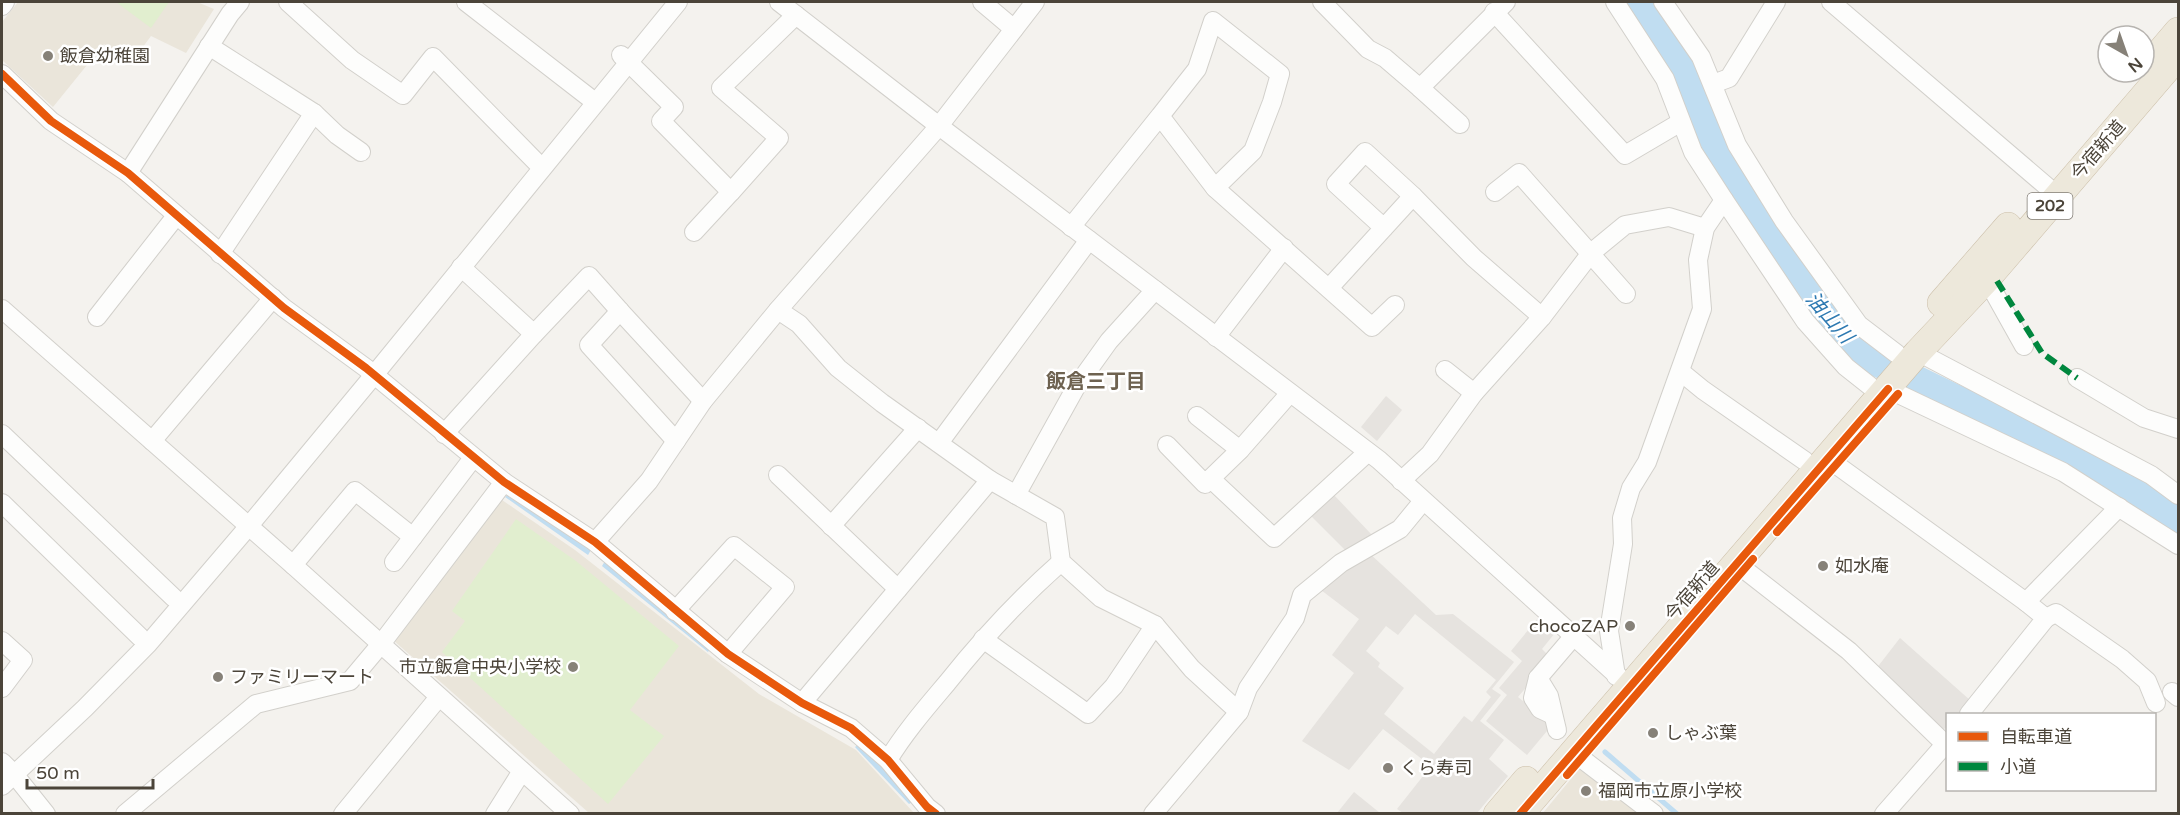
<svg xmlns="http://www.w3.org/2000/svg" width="2180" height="815" viewBox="0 0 2180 815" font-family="'Varela Round','Noto Sans JP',sans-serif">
<rect width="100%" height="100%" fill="#f4f2ee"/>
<!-- education -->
<g fill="#eae5da">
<path d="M 18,2 L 197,2 L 214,9 L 186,53 L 151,36 L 131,63 L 104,44 L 53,107 L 2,60 L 2,22 Z"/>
<path d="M 502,500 L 575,550 L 759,694 L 856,750 L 914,813 L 589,813 L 393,640 Z"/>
<path d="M 1580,768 L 1641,814 L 1542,814 Z"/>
</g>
<!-- green -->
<g fill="#e1eecf">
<path d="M 116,2 L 169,2 L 151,28 Z"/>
<path d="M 516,519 L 576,561 L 679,646 L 630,710 L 664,736 L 608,804 L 442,652 L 465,621 L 452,611 Z"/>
</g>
<!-- parking -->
<g fill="#e6e3df" fill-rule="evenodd">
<path d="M 1386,396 L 1402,410 L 1377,441 L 1361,427 Z"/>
<path d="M 1333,494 L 1372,535 L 1345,550 L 1309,514 Z"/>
<path d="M 1368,552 L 1436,615 L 1453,614 L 1514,662 L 1492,689 L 1501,695 L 1480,721 L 1504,740 L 1489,759 L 1508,776 L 1477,813 L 1403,813 L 1397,809 L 1431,766 L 1383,729 L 1349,770 L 1302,741 L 1354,673 L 1332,655 L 1359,619 L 1321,590 ZM 1415,614 L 1496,680 L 1486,692 L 1491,697 L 1472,722 L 1464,716 L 1434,754 L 1384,714 L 1404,688 L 1378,667 L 1380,663 L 1366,651 L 1386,626 L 1398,635 Z"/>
<path d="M 1538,618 L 1555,633 L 1542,649 L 1551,658 L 1518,697 L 1552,725 L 1527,755 L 1486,721 L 1507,695 L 1499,688 L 1522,661 L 1511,651 Z"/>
<path d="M 1900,638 L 1971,701 L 1960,714 L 1948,714 L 1947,728 L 1943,729 L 1876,669 Z"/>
<path d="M 1354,792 L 1380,813 L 1337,813 Z"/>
</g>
<!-- water -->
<g fill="#c0ddf1">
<path d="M 510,493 L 591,550 L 588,555 L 505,497 Z"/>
<path d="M 605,561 L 711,648 L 708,652 L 602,566 Z"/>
<path d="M 859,744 L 914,801 L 909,804 L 855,747 Z"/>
</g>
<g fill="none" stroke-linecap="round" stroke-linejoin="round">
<!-- stream -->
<path stroke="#c0ddf1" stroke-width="5" d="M 1605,752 L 1677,814"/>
<!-- river -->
<path stroke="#c0ddf1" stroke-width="30" d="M 1640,2 L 1684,69 L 1723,159 L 1763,219 L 1810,300 L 1856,349 L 1866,356 L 2102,471 L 2134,488 L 2178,521"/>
<!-- minor casing -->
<g stroke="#d2d0cb" stroke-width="20">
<g id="minor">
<path d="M 288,2 L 352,60 L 403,95 L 433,57 L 542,168"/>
<path d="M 466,2 L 595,102"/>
<path d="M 779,2 L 939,126 L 1379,460 L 1629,686"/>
<path d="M 982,2 L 1014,29"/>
<path d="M 1322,2 L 1368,49 L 1385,58 L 1420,88 L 1506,2"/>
<path d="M 1615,2 L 1665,79 L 1693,152 L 1724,200 L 1805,321 L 1846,367 L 1870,386"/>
<path d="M 1663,2 L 1701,57 L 1737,145 L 1784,221 L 1859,325 L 1897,354"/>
<path d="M 1831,2 L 2058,196"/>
<path d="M 2,6 L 5,2"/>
<path d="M 1494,12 L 1625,155 L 1681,122"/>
<path d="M 209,46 L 314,113 L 337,135 L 361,152"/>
<path d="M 621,55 L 674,107 L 661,121 L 731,192 L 694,232"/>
<path d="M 2,74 L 51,121 L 128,173 L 284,308 L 366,368 L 504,482 L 595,542 L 728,654 L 802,703 L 851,728 L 888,760 L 927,807 L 936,814"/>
<path d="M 1713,84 L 1729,78 L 1776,2"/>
<path d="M 1420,88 L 1460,124"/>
<path d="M 128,173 L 230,14 L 240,2"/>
<path d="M 1215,188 L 1372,327 L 1395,305"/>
<path d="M 731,192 L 779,138 L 721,88 L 796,15"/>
<path d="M 1495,192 L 1519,173 L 1626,294"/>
<path d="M 1413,196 L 1474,258 L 1542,317"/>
<path d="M 1071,227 L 1160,116 L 1215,188 L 1253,151 L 1272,102 L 1280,74 L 1213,21 L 1197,69 L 1160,116"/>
<path d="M 220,254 L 314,113"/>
<path d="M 461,267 L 534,334 L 589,276 L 620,311"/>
<path d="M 1985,281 L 1991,287 L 2024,346"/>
<path d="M 1329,288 L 1413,196 L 1365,152 L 1336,184 L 1384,228"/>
<path d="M 2,309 L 293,565 L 570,814"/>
<path d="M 778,310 L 799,324 L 838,368 L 882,403 L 990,480 L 1055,517 L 1061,562 L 1101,598 L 1155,625 L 1192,669 L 1239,712 L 1153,814"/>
<path d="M 97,317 L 176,216"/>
<path d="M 1216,337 L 1284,248"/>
<path d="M 1918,352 L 2151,475 L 2178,495"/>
<path d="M 1445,370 L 1474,393"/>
<path d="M 1681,372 L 1703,390 L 1805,461"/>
<path d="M 2077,378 L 2144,418 L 2178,429"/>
<path d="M 1888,389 L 2063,472 L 2178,545"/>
<path d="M 1197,416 L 1240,450"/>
<path d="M 2,434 L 174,598"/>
<path d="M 444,434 L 534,334"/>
<path d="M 152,441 L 273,298"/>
<path d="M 676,441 L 589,345 L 620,311 L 703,401"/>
<path d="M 939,443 L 1089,240"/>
<path d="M 1167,445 L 1205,484 L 1240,450 L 1290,393"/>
<path d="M 1827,458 L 2026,602 L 2046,618 L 1969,714"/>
<path d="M 778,475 L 898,589"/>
<path d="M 1211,479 L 1274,538 L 1368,452"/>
<path d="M 1401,481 L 1430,454 L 1474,393 L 1542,317 L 1591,253 L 1625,225 L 1669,217 L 1705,228"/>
<path d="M 1016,495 L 1076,387 L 1109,341 L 1155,290"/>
<path d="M 2,503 L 140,637"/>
<path d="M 831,526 L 918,428"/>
<path d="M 595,542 L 649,481 L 703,401 L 778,310 L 939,126 L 1035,2"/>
<path d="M 394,562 L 473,458"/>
<path d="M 1736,563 L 1849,651 L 1945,744"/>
<path d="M 293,565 L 355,491 L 413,537"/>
<path d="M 2026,602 L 2119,507"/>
<path d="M 675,611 L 734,546 L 785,587 L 728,654"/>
<path d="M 2046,618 L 2056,613 L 2122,659 L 2147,681 L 2156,703"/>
<path d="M 983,639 L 1088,714 L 1114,686 L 1155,625"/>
<path d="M 2,641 L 23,660 L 2,688"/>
<path d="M 1616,676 L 1609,631 L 1623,544 L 1622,518 L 1631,488 L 1647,462 L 1702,309 L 1698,260 L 1705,228 L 1724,200"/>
<path d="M 1538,678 L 1533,698 L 1540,709 L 1553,715"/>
<path d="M 2172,692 L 2178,697"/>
<path d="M 802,703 L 990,480"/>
<path d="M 1239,712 L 1248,688 L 1295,618 L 1302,595 L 1341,563 L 1400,529 L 1423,501"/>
<path d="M 1557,730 L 1549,696 L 1538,678 L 1573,637"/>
<path d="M 1573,752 L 1654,814"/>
<path d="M 888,760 C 905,732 926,708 947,683 C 982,639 1019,599 1061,562"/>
<path d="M 2,762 L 14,774 L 46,814"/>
<path d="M 2,786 L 85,708 L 148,644 L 248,527 L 374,375 L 678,2"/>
<path d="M 125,814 L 256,704 L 350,681 L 381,644 L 504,482"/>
<path d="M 343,814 L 439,697"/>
<path d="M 495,814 L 522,771"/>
<path d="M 1884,814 L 1948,741"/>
</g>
</g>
<!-- highway casing -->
<g stroke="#ccbfa9" stroke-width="28">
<g id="highway">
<path d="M 2149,65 L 2178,31"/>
<path d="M 1941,303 L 2008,226"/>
<path d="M 1497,814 L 1526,780"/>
<path d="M 1520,814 L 1918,352 L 1985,281 L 2178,56"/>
</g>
</g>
<!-- minor -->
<use href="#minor" stroke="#fdfdfc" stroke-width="18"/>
<!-- highway -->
<use href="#highway" stroke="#ede8db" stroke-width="27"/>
<!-- quiet -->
<path stroke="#00873e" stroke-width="6" stroke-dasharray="12 6" stroke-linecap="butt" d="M 1997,281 L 2042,353 L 2077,378"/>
<!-- cycleway casing -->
<g stroke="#fff" stroke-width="11">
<g id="cycleway">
<path d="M 2,74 L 51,121 L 128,173 L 284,308 L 366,368 L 504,482 L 595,542 L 728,654 L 802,703 L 851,728 L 888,760 L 927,807 L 936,814"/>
<path d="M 1777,532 L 1898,394"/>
<path d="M 1567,775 L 1753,559"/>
<path d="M 1520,814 L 1888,389"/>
</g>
</g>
<!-- cycleway -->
<use href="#cycleway" stroke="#e8590c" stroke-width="8"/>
</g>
<!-- markers -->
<g fill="#868178" stroke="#fff" stroke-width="2">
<circle cx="48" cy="56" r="6"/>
<circle cx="1823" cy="566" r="6"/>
<circle cx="1630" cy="626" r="6"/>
<circle cx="573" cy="667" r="6"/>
<circle cx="218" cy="677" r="6"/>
<circle cx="1653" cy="733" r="6"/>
<circle cx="1388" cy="768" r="6"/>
<circle cx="1586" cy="791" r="6"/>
</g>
<g text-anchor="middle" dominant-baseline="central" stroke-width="5" stroke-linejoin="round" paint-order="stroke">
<!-- shield labels -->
<rect fill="#fff" stroke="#817c74" stroke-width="1.5" x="2027.5" y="193" width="45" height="26" rx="4.5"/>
<g font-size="16" font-weight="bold" fill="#4b4439">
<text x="2050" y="206">202</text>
</g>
<!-- poi labels -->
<g font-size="18" fill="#4b4439" stroke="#fff" text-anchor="start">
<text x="60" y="56">飯倉幼稚園</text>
<text x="1835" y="566">如水庵</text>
<text x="1618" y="626" text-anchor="end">chocoZAP</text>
<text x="561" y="667" text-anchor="end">市立飯倉中央小学校</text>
<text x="230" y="677">ファミリーマート</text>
<text x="1665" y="733">しゃぶ葉</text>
<text x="1400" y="768">くら寿司</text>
<text x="1598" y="791">福岡市立原小学校</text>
</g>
<!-- street labels -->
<g font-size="18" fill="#4b4439" stroke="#fff">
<text transform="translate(2098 150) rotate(-49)">今宿新道</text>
<text transform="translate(1692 591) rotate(-49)">今宿新道</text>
</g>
<!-- water labels -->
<g font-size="20" font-style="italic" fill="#2e7ab2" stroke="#fff">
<text transform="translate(1829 318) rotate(49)">油山川</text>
</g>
<!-- neighbourhood labels -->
<g font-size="20" font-weight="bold" fill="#6e6250" stroke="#fff">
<text x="1096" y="382">飯倉三丁目</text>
</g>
</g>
<!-- border -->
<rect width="2180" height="815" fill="none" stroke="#4b4439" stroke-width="6"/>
<!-- legend -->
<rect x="1946" y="713" width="210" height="78" fill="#ffffff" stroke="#b7b4b0" stroke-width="1.5"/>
<rect x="1958" y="732" width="30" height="9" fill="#e8590c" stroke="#b7b4b0" stroke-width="1.5"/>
<text x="2000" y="743" font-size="18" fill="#4b4439">自転車道</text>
<rect x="1958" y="762" width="30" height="9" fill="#00873e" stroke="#b7b4b0" stroke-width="1.5"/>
<text x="2000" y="773" font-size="18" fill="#4b4439">小道</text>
<!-- north arrow -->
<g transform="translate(2126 54) rotate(140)"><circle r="28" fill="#ffffff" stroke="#b7b4b0" stroke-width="1.5"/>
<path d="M0-4.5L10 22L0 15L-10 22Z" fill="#868178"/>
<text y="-9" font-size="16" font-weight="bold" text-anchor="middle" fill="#4b4439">N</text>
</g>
<!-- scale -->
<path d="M27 779v9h126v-9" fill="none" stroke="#4b4439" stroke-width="3"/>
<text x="36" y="779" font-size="18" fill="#4b4439" stroke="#ffffff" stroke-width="4.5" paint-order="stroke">50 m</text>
</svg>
